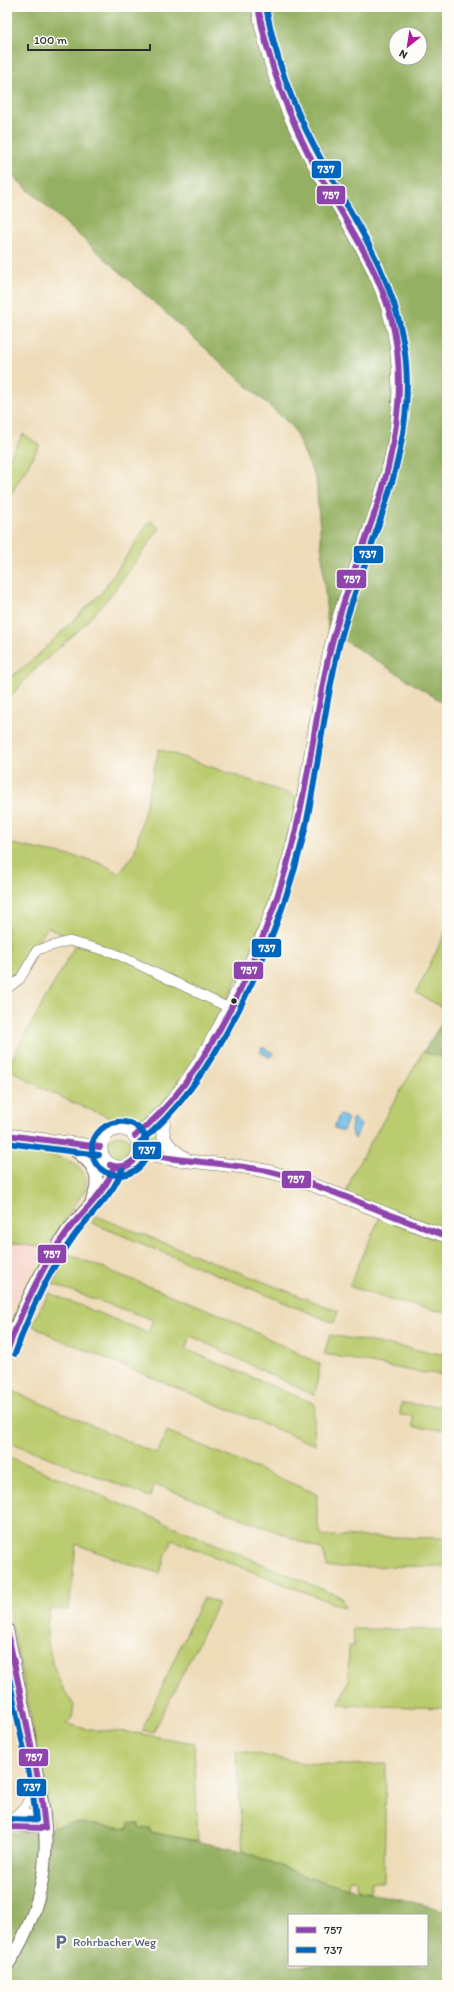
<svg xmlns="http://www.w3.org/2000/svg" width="454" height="1992" viewBox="0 0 454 1992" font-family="Itim,sans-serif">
<rect width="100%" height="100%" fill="#fdfcf7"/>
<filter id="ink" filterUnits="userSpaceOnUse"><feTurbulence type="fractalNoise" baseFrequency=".025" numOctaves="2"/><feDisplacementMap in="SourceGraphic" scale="8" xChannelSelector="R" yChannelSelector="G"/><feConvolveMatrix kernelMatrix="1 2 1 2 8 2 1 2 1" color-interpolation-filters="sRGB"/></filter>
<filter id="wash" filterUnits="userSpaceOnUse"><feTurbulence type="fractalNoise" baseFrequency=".012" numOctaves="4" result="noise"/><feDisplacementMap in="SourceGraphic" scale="16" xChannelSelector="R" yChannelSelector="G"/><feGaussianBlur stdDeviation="0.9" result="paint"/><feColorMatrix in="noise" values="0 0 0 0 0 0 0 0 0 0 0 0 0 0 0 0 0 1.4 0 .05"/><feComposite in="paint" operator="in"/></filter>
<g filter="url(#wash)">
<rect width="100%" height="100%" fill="#eedcb9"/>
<!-- built -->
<path fill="#f7d1c8" d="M 7,1242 L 45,1248 L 8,1313 L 7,1313 Z"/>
<!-- green -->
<g fill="#bbcc6f" stroke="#737c4d">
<path d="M 23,434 L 40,445 L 7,501 L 7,462 Z"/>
<path d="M 150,521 L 160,528 L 112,594 L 81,628 L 34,670 L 7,700 L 7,680 L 36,657 L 102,592 Z"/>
<path d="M 159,749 L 298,797 L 271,905 L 228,998 L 197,1053 L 166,1099 L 147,1117 L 138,1124 L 129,1125 L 112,1123 L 111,1118 C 75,1104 39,1089 7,1067 L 77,942 L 48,927 L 7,987 L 7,843 L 90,860 L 105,865 L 119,874 L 134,855 Z"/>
<path d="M 447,929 L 447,1010 L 416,993 Z"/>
<path d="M 423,1052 L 442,1057 L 447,1056 L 447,1231 L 346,1193 L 354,1171 Z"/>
<path d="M 157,1126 L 171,1155 L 150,1149 L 144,1144 L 148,1136 Z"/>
<circle cx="119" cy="1149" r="14"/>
<path d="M 7,1146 C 29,1152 95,1154 85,1190 L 45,1248 L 7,1242 Z"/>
<path d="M 86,1153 C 100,1156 105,1169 102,1181 Z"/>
<path d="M 96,1216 L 338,1311 L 334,1323 L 92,1223 Z"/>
<path d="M 380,1217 L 439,1241 L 447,1261 L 447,1313 L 390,1300 L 349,1286 Z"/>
<path d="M 68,1254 L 221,1315 L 320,1364 L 315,1396 L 191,1336 L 185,1349 L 315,1404 L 314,1422 L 315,1445 L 54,1337 L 32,1325 L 49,1293 L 148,1333 L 153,1320 L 52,1284 Z"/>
<path d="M 330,1335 L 447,1355 L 447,1375 L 417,1372 L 324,1354 Z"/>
<path d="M 13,1391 L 157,1454 L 167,1431 L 317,1494 L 317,1522 L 322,1536 L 447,1538 L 447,1566 L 327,1567 L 323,1550 L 155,1484 L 150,1497 L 7,1441 L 7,1426 Z"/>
<path d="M 401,1403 L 447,1407 L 447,1430 L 413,1427 L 413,1416 L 400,1415 Z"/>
<path d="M 7,1456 L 341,1597 L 345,1608 L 172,1540 L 159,1573 L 132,1565 L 76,1544 L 69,1610 L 50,1609 C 49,1616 46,1623 47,1630 C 48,1656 58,1684 74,1705 L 72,1718 L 66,1724 L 91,1730 L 129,1732 L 194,1743 L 198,1841 L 150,1832 L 150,1829 L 139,1828 L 129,1823 L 128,1828 L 74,1823 L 53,1828 L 7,1600 Z"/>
<path d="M 203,1597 L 218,1603 L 153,1733 L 142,1730 Z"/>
<path d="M 353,1629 L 447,1630 L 447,1708 L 339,1705 L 348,1680 L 349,1646 L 354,1646 Z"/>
<path d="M 236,1750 L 303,1763 L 343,1765 L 386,1764 L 384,1882 L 371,1882 L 371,1893 L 357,1890 L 356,1880 L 349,1879 L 348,1889 L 307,1877 L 243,1851 Z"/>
<path d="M 27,1818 L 33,1818 L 34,1821 L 27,1823 L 8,1824 Z"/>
<path d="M 447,1844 L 447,1911 L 444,1910 Z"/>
</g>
<!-- forest -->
<g fill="#94b062" stroke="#606e46" fill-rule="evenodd">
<path d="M 7,7 L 447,7 L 447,705 L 328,630 L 316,480 L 293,427 L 14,177 L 7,181 ZM 396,34 L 420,34 L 420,58 L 396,58 Z"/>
<path d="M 447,1015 L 447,1056 L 442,1057 L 423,1052 Z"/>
<path d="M 439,1241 L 447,1243 L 447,1261 Z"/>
<path d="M 74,1823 L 128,1828 L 129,1823 L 139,1824 L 139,1828 L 150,1829 L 150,1832 L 243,1851 L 307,1877 L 348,1889 L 405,1900 L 447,1911 L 447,1985 L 7,1985 L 7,1833 L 31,1832 ZM 289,1915 L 427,1915 L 427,1965 L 289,1965 Z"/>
</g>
<!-- water -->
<g fill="#6cbce7" stroke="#4c7489">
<path d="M 262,1047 L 273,1053 L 271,1058 L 260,1052 Z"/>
<path d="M 339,1115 L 346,1117 L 348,1119 L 343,1131 L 334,1128 Z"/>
<path d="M 354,1118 L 361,1125 L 355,1139 L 351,1131 L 352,1119 Z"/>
</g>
</g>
<g filter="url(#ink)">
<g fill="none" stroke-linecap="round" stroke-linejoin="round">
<!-- minor casing -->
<g stroke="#6f695d" stroke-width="10">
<g id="minor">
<path d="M 7,989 L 20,979 L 37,950 L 69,941 L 114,953 L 229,1008"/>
<path d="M 14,1816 C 31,1807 30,1789 36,1773"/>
<path d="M 7,1819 L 21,1815 L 43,1813"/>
<path d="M 7,1827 L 45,1828"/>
</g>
</g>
<!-- tertiary casing -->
<g stroke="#6f695d" stroke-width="14">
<g id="tertiary">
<path d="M 64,1143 C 86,1157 106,1171 92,1200"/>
<path d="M 7,1351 C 21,1309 41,1270 66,1233 C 81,1212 108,1192 114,1167"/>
<path d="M 7,1629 C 15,1670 24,1710 32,1751 C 39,1785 48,1821 45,1856 C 43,1894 28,1934 7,1966"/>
</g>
</g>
<!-- secondary casing -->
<g stroke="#6f695d" stroke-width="14">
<g id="secondary">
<path d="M 167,1108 C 158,1136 163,1144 187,1160"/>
<circle cx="120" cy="1148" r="19"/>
<path d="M 7,1135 L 100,1147"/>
<path d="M 135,1136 C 173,1109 198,1066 220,1026 C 254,962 281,897 297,827 C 312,763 317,698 334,635 C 351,570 383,508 394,442 C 400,410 400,377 396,344 C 386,271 340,215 307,151 C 283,106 266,57 258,7"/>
<path d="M 138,1153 C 186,1165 237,1161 285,1176 C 340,1192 392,1219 447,1236"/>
</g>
</g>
<!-- minor -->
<use href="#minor" stroke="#fff" stroke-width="9"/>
<!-- tertiary -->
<use href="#tertiary" stroke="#fff" stroke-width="12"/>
<!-- secondary -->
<use href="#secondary" stroke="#fff" stroke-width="13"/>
<!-- bus-1 casing -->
<g stroke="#fdfcf7" stroke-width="9">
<g id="bus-1">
<path d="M 7,1135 L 100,1147"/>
<path d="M 135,1136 C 215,1073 276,923 297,825 C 310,770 316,714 328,659 C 341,601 364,547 382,491 C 398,434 406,375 391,317 C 377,265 345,220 319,174 C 290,121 269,67 258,7"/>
<path d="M 138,1153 C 181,1162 225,1162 267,1171 C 329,1186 387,1216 447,1236"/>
<path d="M 110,1165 C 122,1169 130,1165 138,1155"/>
<path d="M 110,1165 C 121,1171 132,1166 138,1155"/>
<path d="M 7,1351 C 22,1310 40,1269 66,1233 C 82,1211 105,1194 114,1167"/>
<path d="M 7,1629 L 41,1793 L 45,1828"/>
<path d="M 7,1827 L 45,1828"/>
</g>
</g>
<!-- bus-2 casing -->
<g stroke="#fdfcf7" stroke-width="9">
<g id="bus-2">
<path d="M 140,1142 C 222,1077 283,926 306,825 C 319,763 325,700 341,638 C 368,539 422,446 403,340 C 391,268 347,210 314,146 C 291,102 275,56 266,7"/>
<path d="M 7,1143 L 99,1155"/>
<path d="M 92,1149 C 91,1183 145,1184 147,1150 C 149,1116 102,1111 92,1144"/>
<path d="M 15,1354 C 29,1313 47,1274 72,1239 C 88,1215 112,1198 122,1170"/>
<path d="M 7,1668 L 33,1794 L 36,1820 L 7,1819"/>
</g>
</g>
<!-- bus-1 -->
<use href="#bus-1" stroke="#8e44ad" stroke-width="6"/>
<!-- bus-2 -->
<use href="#bus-2" stroke="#0065bd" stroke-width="6"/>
</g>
</g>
<!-- icons -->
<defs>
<g id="parking-bare" transform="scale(1.2)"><path d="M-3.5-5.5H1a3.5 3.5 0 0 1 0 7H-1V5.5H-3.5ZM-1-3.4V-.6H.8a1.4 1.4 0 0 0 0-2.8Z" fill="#5c6f8a" stroke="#fdfcf7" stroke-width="2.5" paint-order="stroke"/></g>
</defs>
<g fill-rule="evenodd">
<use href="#parking-bare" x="61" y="1942"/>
</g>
<!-- markers -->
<circle fill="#2b2b2b" stroke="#fdfcf7" stroke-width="1.5" cx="234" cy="1001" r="3.5"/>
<g text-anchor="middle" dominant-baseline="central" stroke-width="4" stroke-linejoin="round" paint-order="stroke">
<!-- service labels -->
<g font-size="12" fill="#4e5e75" stroke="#fdfcf7" text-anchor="start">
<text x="73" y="1942">Rohrbacher Weg</text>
</g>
</g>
<g stroke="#fdfcf7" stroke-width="1.5">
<rect x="311" y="160" width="31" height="19" rx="4" fill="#0065bd"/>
<rect x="316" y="185" width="30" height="20" rx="4" fill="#8e44ad"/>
<rect x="353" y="545" width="31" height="19" rx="4" fill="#0065bd"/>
<rect x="336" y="569" width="31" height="20" rx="4" fill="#8e44ad"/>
<rect x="251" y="938" width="31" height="20" rx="4" fill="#0065bd"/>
<rect x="233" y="961" width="31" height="19" rx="4" fill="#8e44ad"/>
<rect x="132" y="1141" width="30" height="19" rx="4" fill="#0065bd"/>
<rect x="281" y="1170" width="31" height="19" rx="4" fill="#8e44ad"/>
<rect x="37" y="1244" width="30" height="20" rx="4" fill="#8e44ad"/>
<rect x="18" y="1748" width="31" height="19" rx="4" fill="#8e44ad"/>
<rect x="16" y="1778" width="31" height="19" rx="4" fill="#0065bd"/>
</g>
<g font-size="11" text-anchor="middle" font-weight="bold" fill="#fff">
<text x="326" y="173">737</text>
<text x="331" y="199">757</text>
<text x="368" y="558">737</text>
<text x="352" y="583">757</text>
<text x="267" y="952">737</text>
<text x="249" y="974">757</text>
<text x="147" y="1154">737</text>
<text x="296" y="1183">757</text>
<text x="52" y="1258">757</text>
<text x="34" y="1761">757</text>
<text x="32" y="1791">737</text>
</g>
<!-- margin -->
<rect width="454" height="1992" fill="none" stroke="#fdfcf7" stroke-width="24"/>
<!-- legend -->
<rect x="288" y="1914" width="140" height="52" fill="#fdfcf7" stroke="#a9a8a5"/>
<rect x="296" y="1927" width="20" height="6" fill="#8e44ad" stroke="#a9a8a5"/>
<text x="324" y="1934" font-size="12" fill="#2b2b2b">757</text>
<rect x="296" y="1947" width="20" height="6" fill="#0065bd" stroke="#a9a8a5"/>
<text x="324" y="1954" font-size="12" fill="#2b2b2b">737</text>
<!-- north arrow -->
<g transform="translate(408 46) rotate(210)"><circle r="19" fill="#fdfcf7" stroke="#a9a8a5"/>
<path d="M0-3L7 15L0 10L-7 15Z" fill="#b5179e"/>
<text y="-6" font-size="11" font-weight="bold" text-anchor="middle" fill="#2b2b2b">N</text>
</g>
<!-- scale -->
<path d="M28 44v6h122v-6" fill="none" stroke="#2b2b2b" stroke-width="2"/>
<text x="34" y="44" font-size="12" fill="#2b2b2b" stroke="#fdfcf7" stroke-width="3" paint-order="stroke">100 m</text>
</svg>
